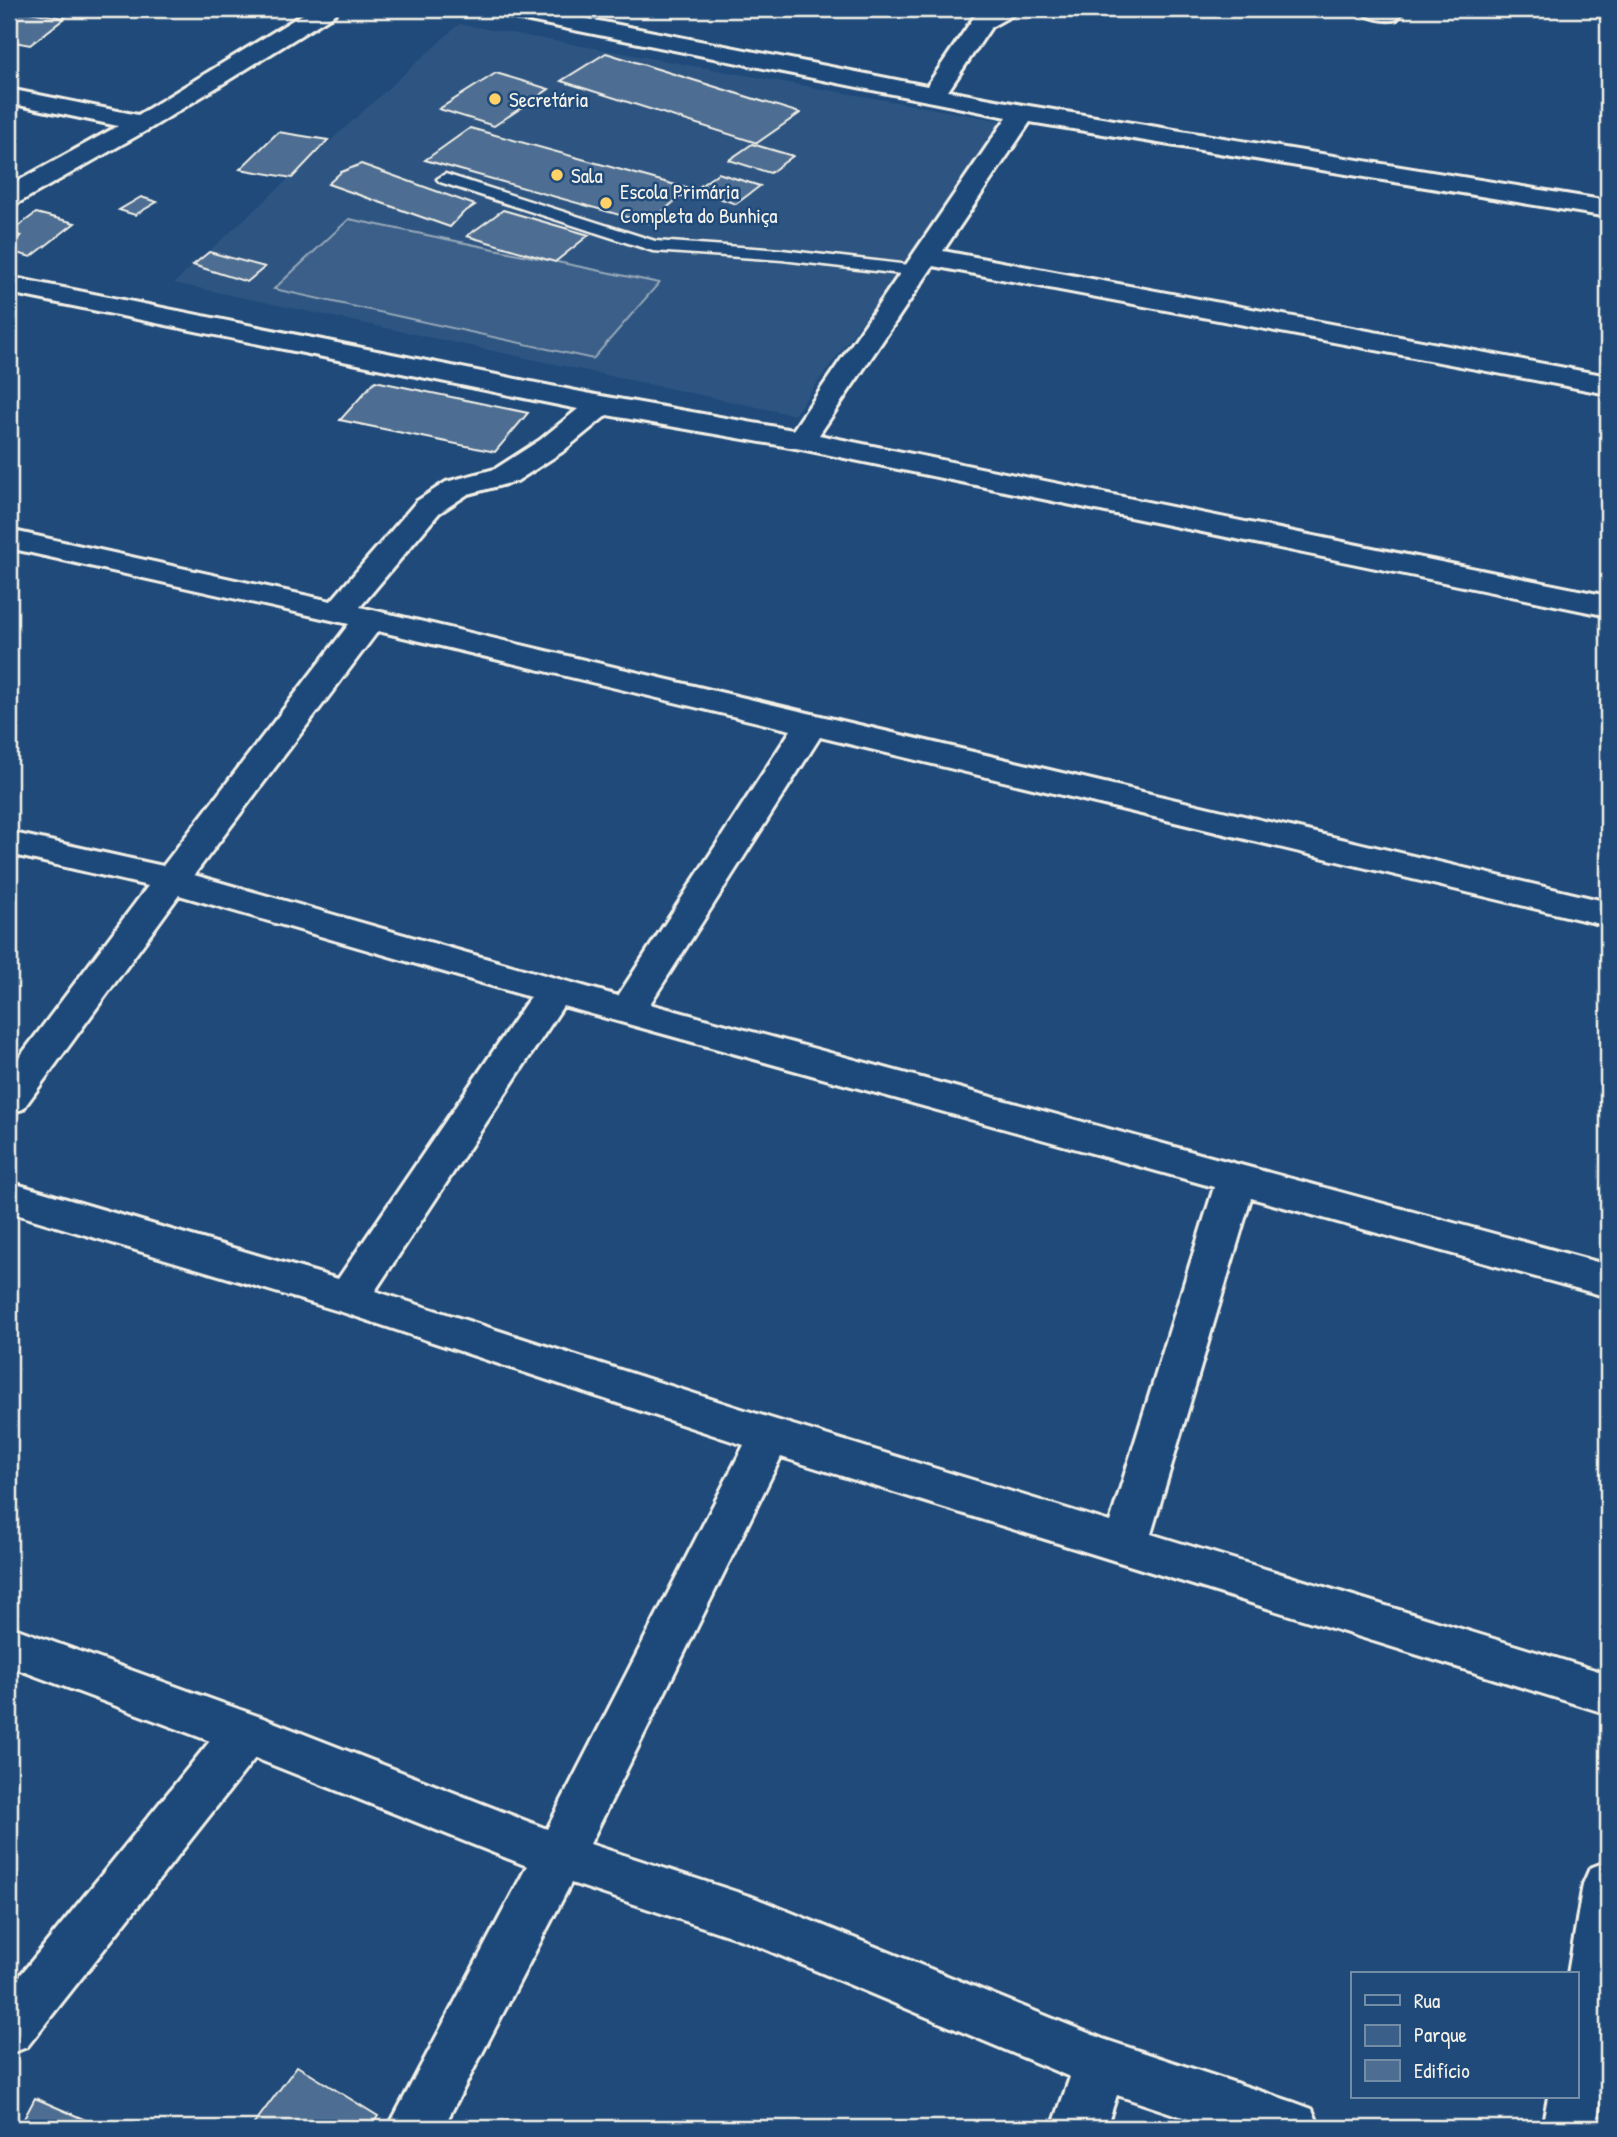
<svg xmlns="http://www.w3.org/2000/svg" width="1617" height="2137" viewBox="0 0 1617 2137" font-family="'Patrick Hand',sans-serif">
<rect width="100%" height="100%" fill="#1f4a7a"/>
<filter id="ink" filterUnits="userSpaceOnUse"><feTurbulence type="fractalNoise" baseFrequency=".0143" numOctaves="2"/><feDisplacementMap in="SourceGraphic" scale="14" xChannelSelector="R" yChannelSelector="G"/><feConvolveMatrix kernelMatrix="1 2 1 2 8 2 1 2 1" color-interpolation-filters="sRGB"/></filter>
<g filter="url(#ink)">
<!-- built -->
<path fill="#2d5581" d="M 459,24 L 1008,122 L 794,415 L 174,283 Z"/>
<!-- green -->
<path fill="#3a5f88" stroke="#97a8b8" stroke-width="2" d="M 349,219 L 659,283 L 593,359 L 274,289 Z"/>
<!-- building -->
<g fill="#4d6e92" stroke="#f4f1e8" stroke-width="2">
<path d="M 18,10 L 65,18 L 30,45 L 9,41 L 9,18 Z"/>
<path d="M 606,53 L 800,113 L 757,143 L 561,81 Z"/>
<path d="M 496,73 L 549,89 L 494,126 L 439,109 Z"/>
<path d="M 470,128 L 690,189 L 648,223 L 425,160 Z"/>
<path d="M 278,132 L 328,140 L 292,178 L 240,169 Z"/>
<path d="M 752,144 L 793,156 L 770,173 L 729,160 Z"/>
<path d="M 361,164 L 475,205 L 463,213 L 450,227 L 328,184 L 341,172 Z"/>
<path d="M 718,173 L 760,186 L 736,204 L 695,190 Z"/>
<path d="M 141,197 L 157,202 L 135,215 L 119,210 Z"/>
<path d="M 503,210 L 589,235 L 555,262 L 467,236 Z"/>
<path d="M 36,213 L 75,223 L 31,257 L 9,251 L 9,245 L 21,236 L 9,233 Z"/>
<path d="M 209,252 L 265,267 L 247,282 L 193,265 Z"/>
<path d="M 375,381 L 528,413 L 495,452 L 340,420 Z"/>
<path d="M 297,2066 L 378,2116 L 370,2128 L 251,2128 Z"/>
<path d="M 35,2098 L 104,2128 L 19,2128 Z"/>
</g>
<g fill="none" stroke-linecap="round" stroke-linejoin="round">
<!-- service casing -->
<g stroke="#f4f1e8" stroke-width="5">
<path id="service" d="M 445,174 L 655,241 L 782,250 L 918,266 L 926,271 L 918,276 L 782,260 L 653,251 L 440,182 L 437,179 Z"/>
</g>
<!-- minor casing -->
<g stroke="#f4f1e8" stroke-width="6">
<g id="minor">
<path d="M 311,9 L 339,9 L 335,14 L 151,128 L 18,203 L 9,205 L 9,186 L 118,126 L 9,103 L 9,89 L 138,115 Z"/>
<path d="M 492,9 L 538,9 L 927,86 L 974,17 L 989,9 L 1018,9 L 1014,14 L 991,27 L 948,91 L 1023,105 L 1608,201 L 1608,217 L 1030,122 L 943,251 L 1608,376 L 1608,394 L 933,266 L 819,435 L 1608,596 L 1608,616 L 801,449 L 607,415 L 562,452 L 517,481 L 468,494 L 439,513 L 360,607 L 1608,902 L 1608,926 L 820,737 L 650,1004 L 1608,1265 L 1608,1297 L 1251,1198 L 1151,1534 L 1608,1674 L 1608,1714 L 781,1457 L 590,1844 L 755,1898 L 1103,2039 L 1293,2102 L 1312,2109 L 1320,2128 L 1216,2128 L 1117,2095 L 1106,2128 L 1052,2128 L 1070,2077 L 748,1942 L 571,1883 L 443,2128 L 388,2128 L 527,1866 L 255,1758 L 27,2047 L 9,2054 L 9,1989 L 210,1741 L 9,1666 L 9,1626 L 263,1718 L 547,1829 L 744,1445 L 342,1312 L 9,1212 L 9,1182 L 338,1279 L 530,997 L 179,895 L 23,1109 L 9,1113 L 9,1071 L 148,886 L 9,854 L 9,832 L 163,866 L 349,624 L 9,548 L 9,530 L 331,601 L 417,501 L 446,482 L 495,469 L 540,440 L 578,409 L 9,293 L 9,277 L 601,396 L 793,430 L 1007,117 L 504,16 L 496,14 ZM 378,631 L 791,730 L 618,996 L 194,875 ZM 563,1006 L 1214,1187 L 1110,1522 L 770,1418 L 375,1291 Z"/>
<path d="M 1360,9 L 1397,9 L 1401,14 L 1397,19 C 1386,22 1367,19 1360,9 Z"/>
<path d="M 1608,1861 L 1608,2046 L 1603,2078 L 1598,2091 L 1600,2097 L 1596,2128 L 1542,2128 L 1548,2097 L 1577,2097 L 1577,1974 L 1568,1974 L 1583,1884 L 1590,1868 Z"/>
</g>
</g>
<!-- service -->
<use href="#service" fill="#1f4a7a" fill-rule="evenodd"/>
<!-- minor -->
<use href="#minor" fill="#1f4a7a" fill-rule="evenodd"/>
</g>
</g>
<!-- markers -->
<g fill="#ffd166" stroke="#1f4a7a" stroke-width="2.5">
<circle cx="495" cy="99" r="7"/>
<circle cx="557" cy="175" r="7"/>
<circle cx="606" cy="203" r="7"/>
</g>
<g text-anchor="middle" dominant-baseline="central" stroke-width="5" stroke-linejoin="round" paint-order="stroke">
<!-- far-poi labels -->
<g font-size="21" fill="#f4f1e8" stroke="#1f4a7a" text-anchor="start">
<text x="509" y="99">Secretária</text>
<text x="571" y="175">Sala</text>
<text x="620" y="191">Escola Primária<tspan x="620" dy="24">Completa do Bunhiça</tspan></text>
</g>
</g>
<!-- margin -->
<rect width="1617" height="2137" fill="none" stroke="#1f4a7a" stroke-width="35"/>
<rect x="18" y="18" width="1582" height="2102" fill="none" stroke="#f4f1e8" stroke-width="2.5" filter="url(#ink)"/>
<!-- legend -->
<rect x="1351" y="1972" width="228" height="126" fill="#1f4a7a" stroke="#748da6" stroke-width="2"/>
<rect x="1365" y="1995" width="35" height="10" fill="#1f4a7a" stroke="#748da6" stroke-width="2"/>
<text x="1414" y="2008" font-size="21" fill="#f4f1e8">Rua</text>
<rect x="1365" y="2025" width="35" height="21" fill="#3a5f88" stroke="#748da6" stroke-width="2"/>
<text x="1414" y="2042" font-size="21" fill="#f4f1e8">Parque</text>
<rect x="1365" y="2060" width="35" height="21" fill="#4d6e92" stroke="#748da6" stroke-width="2"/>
<text x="1414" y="2078" font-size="21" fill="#f4f1e8">Edifício</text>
</svg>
